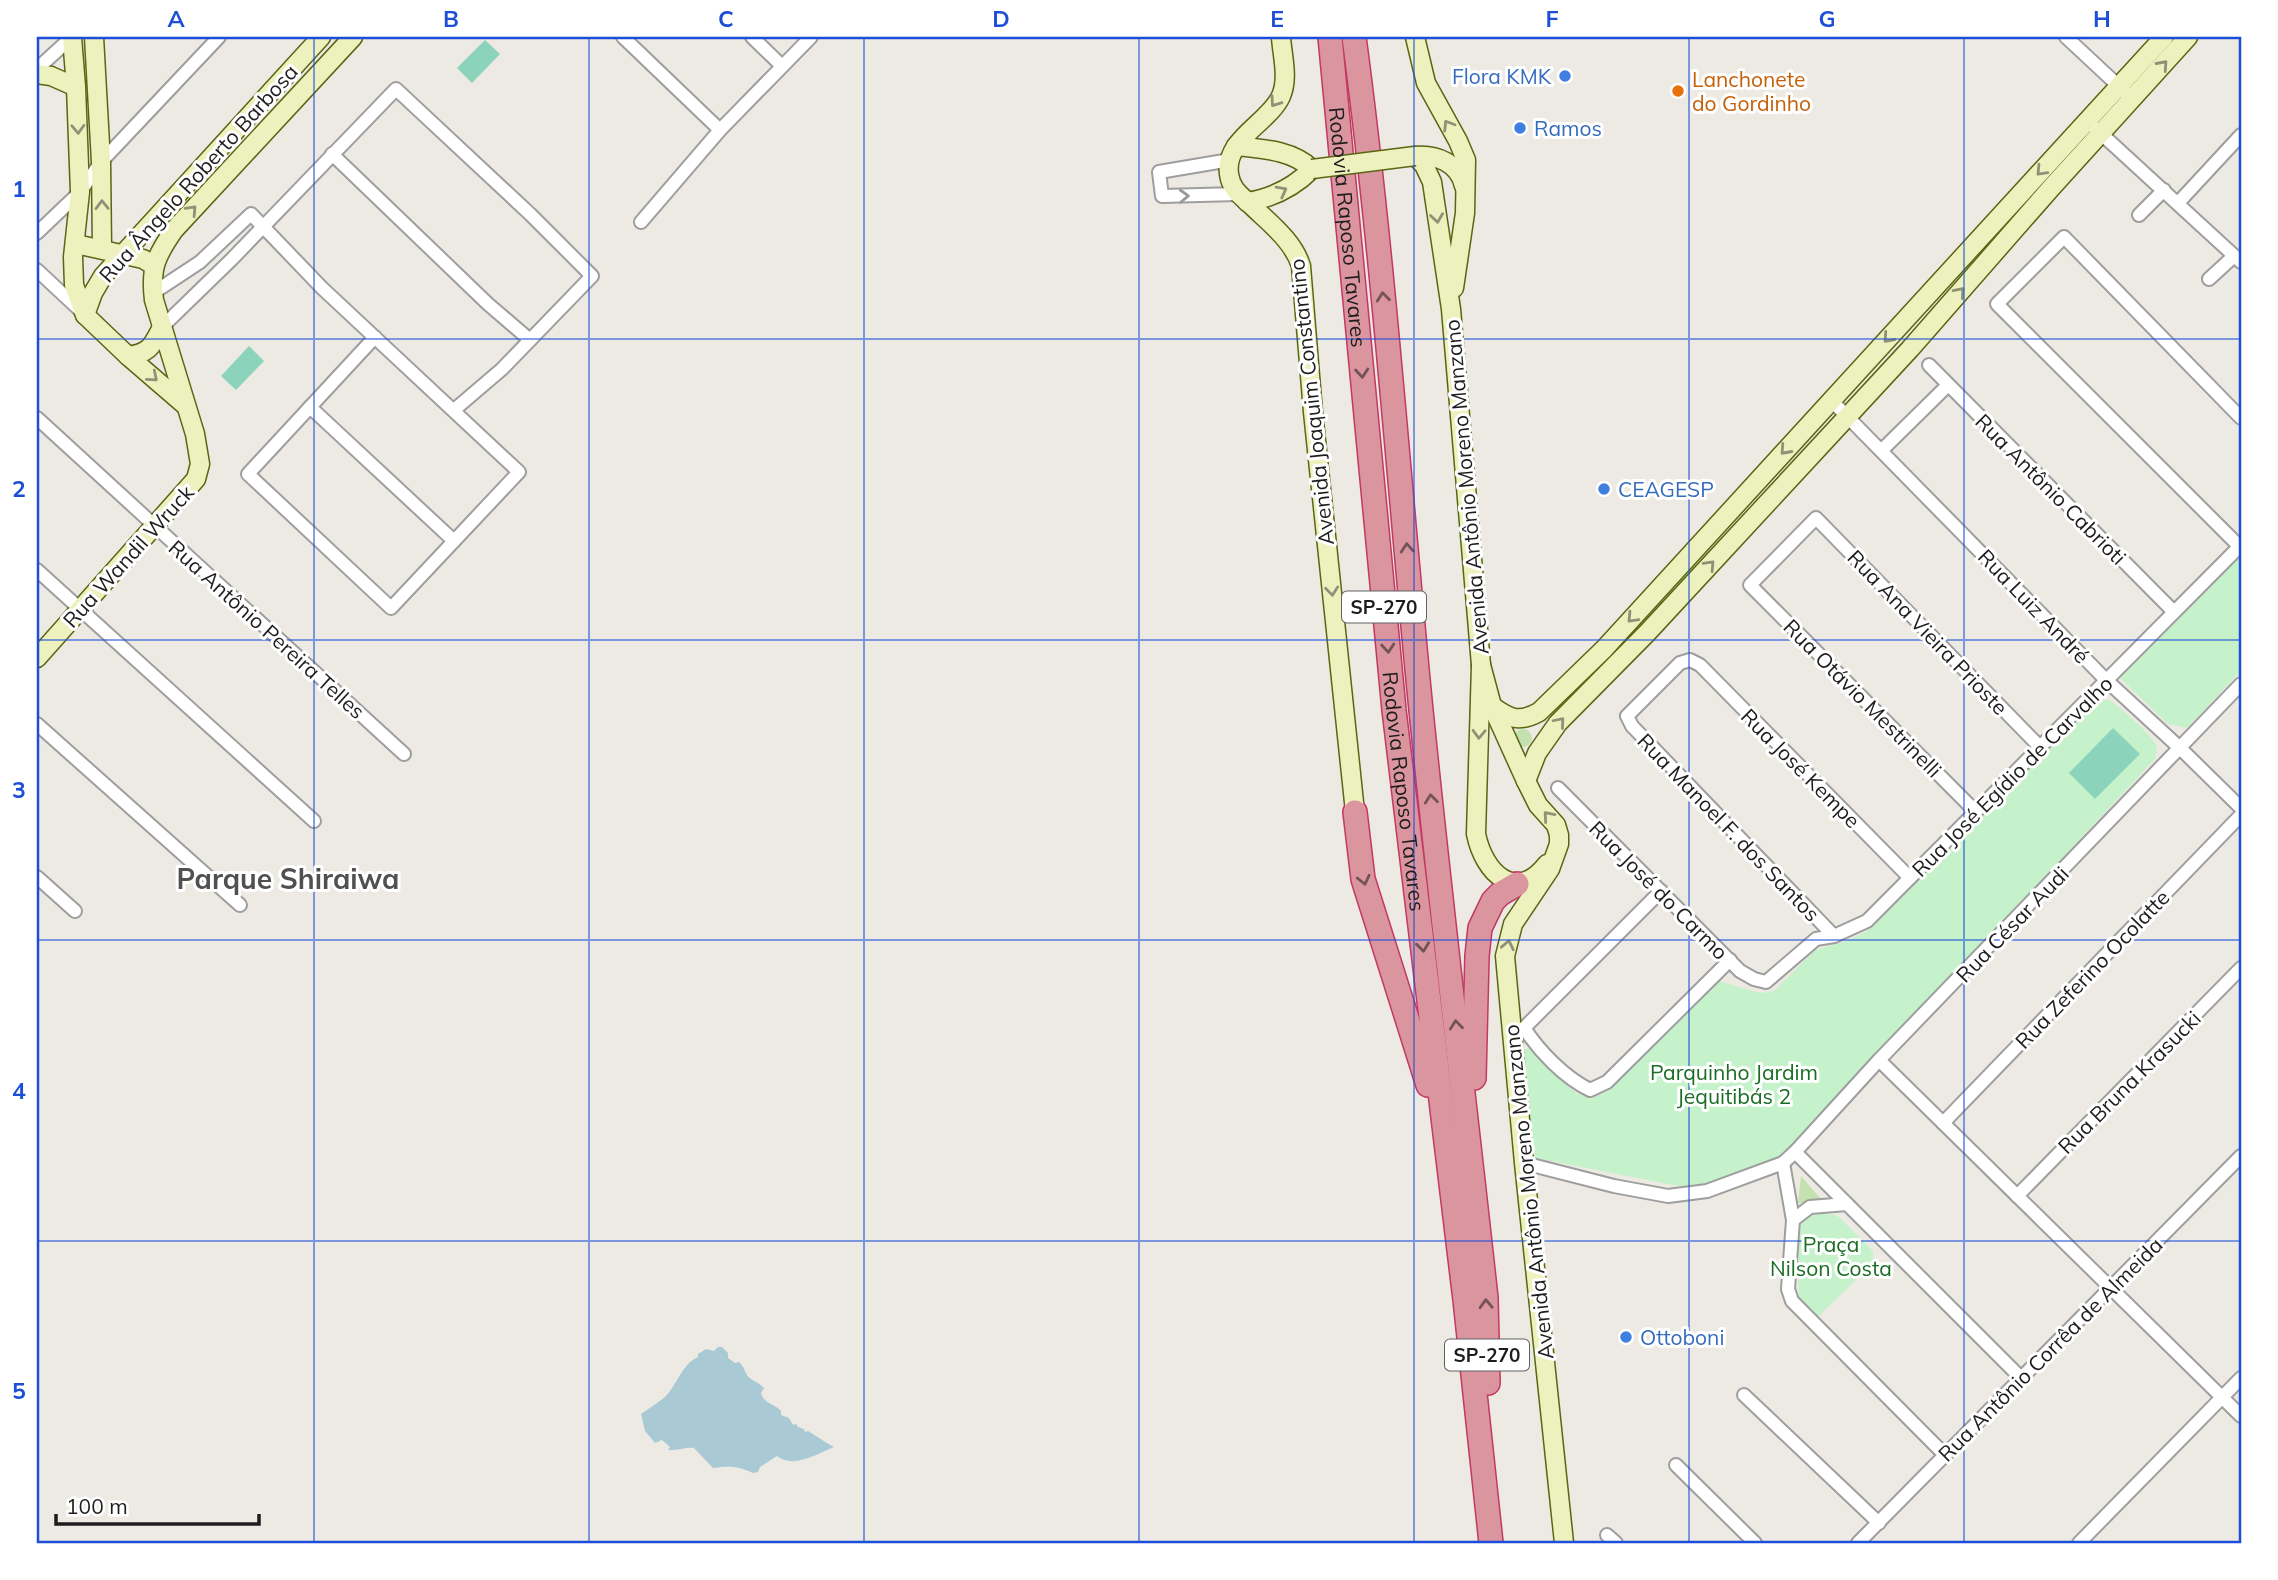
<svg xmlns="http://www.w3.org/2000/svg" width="2278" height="1580" viewBox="0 0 2278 1580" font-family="Mulish,sans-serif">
<rect width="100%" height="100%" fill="#edeae4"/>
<!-- grass -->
<g fill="#c6e1b0">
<circle cx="1523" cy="738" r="9"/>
<path d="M 1801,1176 L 1820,1198 L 1806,1203 L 1798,1203 Z"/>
</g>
<!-- park -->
<g fill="#c6f2cb">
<path d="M 2241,553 L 2241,671 L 2187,728 L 2168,724 L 2119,677 Z"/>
<path d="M 2110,700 C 2122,709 2147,731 2155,743 C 2158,748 2157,753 2155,759 L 1783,1156 L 1705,1185 L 1688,1188 L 1535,1158 L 1522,1054 L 1525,1049 L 1531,1048 L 1577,1094 L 1595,1095 L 1606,1092 L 1719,981 L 1760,993 L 1774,991 L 1815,950 L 1848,940 L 1866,932 L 2097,701 Z"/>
<path d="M 1822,1213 L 1835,1215 L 1840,1218 L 1870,1248 L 1873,1252 L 1873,1263 L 1819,1316 L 1812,1318 L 1799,1301 L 1797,1237 L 1801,1225 L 1809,1216 Z"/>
</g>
<!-- pitch -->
<g fill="#8bd3ba">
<path d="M 485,40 L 500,54 L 472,83 L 457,68 Z"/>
<path d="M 249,346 L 264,361 L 236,390 L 221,376 Z"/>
<path d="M 2113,728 L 2140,754 L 2095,799 L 2069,773 Z"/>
</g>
<!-- water -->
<path fill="#a9cad5" d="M 718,1347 L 722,1347 L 728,1353 L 728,1358 L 735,1363 L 739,1362 C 744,1367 744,1370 747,1375 C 750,1380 759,1382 764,1388 L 761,1393 C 764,1404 774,1403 781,1411 L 781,1415 L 789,1418 L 793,1425 L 796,1424 L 798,1427 L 804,1429 L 805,1432 L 808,1431 C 817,1436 824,1442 834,1447 C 817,1454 793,1469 777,1456 L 760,1467 L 758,1472 L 753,1473 C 737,1466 730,1466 713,1468 L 694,1448 C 685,1447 678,1451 668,1450 L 670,1447 L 662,1440 L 655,1443 L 645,1431 L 641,1414 C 649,1408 658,1403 665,1397 C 677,1385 682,1364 698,1357 L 698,1354 L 706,1349 L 714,1351 Z"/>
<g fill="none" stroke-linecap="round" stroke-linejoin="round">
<!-- street casing -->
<g stroke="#9e9e9e" stroke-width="16">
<g id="street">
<path d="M 623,37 L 720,130"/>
<path d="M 752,37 L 782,66"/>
<path d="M 2066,37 L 2125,92"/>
<path d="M 37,69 L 72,37"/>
<path d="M 2095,128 L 2241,262"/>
<path d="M 332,154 L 488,304 L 530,340"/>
<path d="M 1230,160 L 1159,172 L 1162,196 L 1238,194"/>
<path d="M 2178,203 L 2241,135"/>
<path d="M 2139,215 L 2164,190"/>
<path d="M 641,222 L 720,130 L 811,37"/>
<path d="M 37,233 L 80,192 L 101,162 L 219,37"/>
<path d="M 37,270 L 82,312"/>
<path d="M 2209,279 L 2234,256"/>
<path d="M 153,293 L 200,262 L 251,214 L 322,288 L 519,472 L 391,608 L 248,474 L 375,337"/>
<path d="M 162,327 L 232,259 L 396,89 L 530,214 L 592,276 L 502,369 L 454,410"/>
<path d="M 1929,365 L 2174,612"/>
<path d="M 1831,400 L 2106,680 L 2181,749 L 2241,808"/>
<path d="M 310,407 L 454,541"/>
<path d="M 37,418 L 404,754"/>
<path d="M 1882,450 L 1948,385"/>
<path d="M 2240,547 L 1997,304 L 2064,237 L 2241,418"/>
<path d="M 37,570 L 314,821"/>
<path d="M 37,724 L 240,905"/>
<path d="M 1558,788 L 1740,971 L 1754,979 L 1766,982 L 1816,939 L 1834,936 L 1867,921 L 2241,545"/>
<path d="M 1976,812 L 1750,585 L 1816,518 L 2040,747"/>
<path d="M 37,877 L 75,911"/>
<path d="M 1834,936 L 1632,726 L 1627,716 L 1680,663 L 1690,660 L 1700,665 L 1910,878"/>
<path d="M 1524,1028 L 1661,891"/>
<path d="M 1512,1037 L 1524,1028 C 1540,1052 1564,1077 1590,1090 L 1607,1082 L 1730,960"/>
<path d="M 1879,1060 L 2241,1416"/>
<path d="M 1943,1123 L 2241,815"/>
<path d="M 1795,1152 L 2021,1378"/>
<path d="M 1524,1163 L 1614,1186 L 1668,1196 L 1707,1191 L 1783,1163 L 1795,1152 L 1879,1060 L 2241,684"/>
<path d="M 1783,1163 L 1793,1220 L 1788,1289 L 1792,1301 L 1945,1455"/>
<path d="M 2017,1196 L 2241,968"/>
<path d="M 1793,1220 L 1810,1207 L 1847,1204"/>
<path d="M 1744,1395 L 1879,1523"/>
<path d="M 1676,1465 L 1755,1543"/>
<path d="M 1607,1535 L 1616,1543"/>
<path d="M 1858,1543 L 2241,1156"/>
<path d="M 2079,1543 L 2241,1378"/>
</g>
</g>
<!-- secondary casing -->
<g stroke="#5a6612" stroke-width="21">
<g id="secondary">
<path d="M 72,37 L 76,87 L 80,192 L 73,257 L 74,285 L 85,315 L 128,356 L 186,406"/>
<path d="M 94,37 L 101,162 L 102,249"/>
<path d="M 1281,37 C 1282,55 1289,78 1281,96 C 1269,123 1224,139 1229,174 C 1231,189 1240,195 1250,204 C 1268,222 1293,240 1301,266 L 1313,412 L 1355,812"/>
<path d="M 1415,37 L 1426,83 L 1458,141 L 1466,160 L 1465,213 L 1454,288"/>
<path d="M 37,74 L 51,76 L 76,87"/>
<path d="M 1236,146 C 1263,149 1292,150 1312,169 C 1294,187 1273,198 1247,202"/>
<path d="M 1415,156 L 1424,165 L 1432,182 L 1451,309 L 1481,665 L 1476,834 C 1484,873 1516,904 1547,864"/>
<path d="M 1415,156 C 1436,154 1459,163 1464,186"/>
<path d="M 76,244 L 143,259 L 153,265"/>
<path d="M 85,315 L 93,293 L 103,276 L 321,37"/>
<path d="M 128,356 C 150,353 152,346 162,327"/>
<path d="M 37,658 L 196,479 L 200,464 L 195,434 L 154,300 C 150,268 156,256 174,230 L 353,37"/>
<path d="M 1481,665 L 1492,706 L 1526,781 L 1538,805 L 1556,825 L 1559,835 L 1559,844 L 1550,869 L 1513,924 L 1505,956 L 1524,1163 L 1564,1543"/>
<path d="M 1492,706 C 1510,719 1519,723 1539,712 L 1604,649 L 2164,37"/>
<path d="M 1526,781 L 1537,753 L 1558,723 L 1647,633 L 1910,349 L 2051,188 L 2188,37"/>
</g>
</g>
<!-- highway casing -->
<g stroke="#c33963" stroke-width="26">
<g id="highway">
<path id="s1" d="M 1330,37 L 1394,710 L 1465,1300 L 1491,1543"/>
<path d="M 1354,37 C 1383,254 1398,472 1419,690 C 1439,893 1464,1096 1486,1298 L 1488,1383"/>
<path d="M 1355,812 L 1363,879 L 1428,1085"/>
<path d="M 1474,1078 L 1477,956 L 1480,928 L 1493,901 L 1500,894 L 1517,884"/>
</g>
</g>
<!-- street -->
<use href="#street" stroke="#fff" stroke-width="12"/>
<!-- secondary -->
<use href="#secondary" stroke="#edf1be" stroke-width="18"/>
<!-- highway -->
<use href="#highway" stroke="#db959f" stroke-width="23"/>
<!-- secondary-bridge casing -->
<g stroke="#5a6612" stroke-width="21" stroke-linecap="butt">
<path id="secondary-bridge" d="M 1312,169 L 1415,156"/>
</g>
<!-- secondary-bridge -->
<use href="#secondary-bridge" stroke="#edf1be" stroke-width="18"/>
</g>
<!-- one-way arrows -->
<defs><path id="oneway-chevron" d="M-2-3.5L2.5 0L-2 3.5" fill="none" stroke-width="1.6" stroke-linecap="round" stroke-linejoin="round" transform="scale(1.75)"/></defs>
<g stroke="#8f9276">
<use href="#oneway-chevron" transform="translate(2163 65) rotate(-48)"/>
<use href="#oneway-chevron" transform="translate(1275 102) rotate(125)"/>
<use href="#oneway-chevron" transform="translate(1448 125) rotate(-122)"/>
<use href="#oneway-chevron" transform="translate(78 129) rotate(88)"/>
<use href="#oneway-chevron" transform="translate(2041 171) rotate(133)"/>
<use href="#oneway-chevron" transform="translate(1282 191) rotate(-28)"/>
<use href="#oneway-chevron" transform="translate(102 205) rotate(-91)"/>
<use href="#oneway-chevron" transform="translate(192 210) rotate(-47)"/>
<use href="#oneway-chevron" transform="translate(1437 218) rotate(82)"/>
<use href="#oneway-chevron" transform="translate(1960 292) rotate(-49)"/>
<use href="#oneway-chevron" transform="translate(1888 338) rotate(132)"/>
<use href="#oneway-chevron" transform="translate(153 377) rotate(40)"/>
<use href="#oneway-chevron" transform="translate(1785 450) rotate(132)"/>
<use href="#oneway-chevron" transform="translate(1710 565) rotate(-47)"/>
<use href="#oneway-chevron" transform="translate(1332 591) rotate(84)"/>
<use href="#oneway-chevron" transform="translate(1632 618) rotate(133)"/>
<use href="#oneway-chevron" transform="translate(1560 722) rotate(-50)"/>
<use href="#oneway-chevron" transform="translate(1479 734) rotate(92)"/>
<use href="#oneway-chevron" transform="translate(1548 816) rotate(-131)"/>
<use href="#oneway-chevron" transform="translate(1508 945) rotate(-78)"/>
</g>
<use stroke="#999" href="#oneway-chevron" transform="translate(1184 196) rotate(-2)"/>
<g stroke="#725358">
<use href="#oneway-chevron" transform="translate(1383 297) rotate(-96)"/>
<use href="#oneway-chevron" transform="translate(1362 373) rotate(85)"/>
<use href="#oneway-chevron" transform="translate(1407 548) rotate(-95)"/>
<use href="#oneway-chevron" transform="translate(1388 648) rotate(85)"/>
<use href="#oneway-chevron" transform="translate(1431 799) rotate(-96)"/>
<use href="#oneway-chevron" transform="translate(1364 880) rotate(77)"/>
<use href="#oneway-chevron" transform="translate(1423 947) rotate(83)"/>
<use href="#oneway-chevron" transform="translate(1456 1025) rotate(-96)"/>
<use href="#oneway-chevron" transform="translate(1486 1304) rotate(-92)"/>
</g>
<!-- grid -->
<path fill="none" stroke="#1d4ed8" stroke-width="2" stroke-opacity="0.55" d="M 314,37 L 314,1543M 589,37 L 589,1543M 864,37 L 864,1543M 1139,37 L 1139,1543M 1414,37 L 1414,1543M 1689,37 L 1689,1543M 1964,37 L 1964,1543M 37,339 L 2241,339M 37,640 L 2241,640M 37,940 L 2241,940M 37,1241 L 2241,1241"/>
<!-- markers -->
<g fill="#3f7fe0" stroke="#fff" stroke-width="2.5">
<circle cx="1565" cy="76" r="7"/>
<circle cx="1520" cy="128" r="7"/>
<circle cx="1604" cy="489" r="7"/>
<circle cx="1626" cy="1337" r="7"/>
</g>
<circle fill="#e8710a" stroke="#fff" stroke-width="2.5" cx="1678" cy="91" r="7"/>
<g text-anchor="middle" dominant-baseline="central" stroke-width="6" stroke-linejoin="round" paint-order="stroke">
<!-- shield labels -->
<g fill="#fff" stroke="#616161" stroke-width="2">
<rect x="1342" y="591.5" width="84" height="31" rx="5"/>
<rect x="1445" y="1339.5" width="84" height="31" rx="5"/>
</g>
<g font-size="19" font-weight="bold" fill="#1d1d1d">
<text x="1384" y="607">SP-270</text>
<text x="1487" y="1355">SP-270</text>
</g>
<!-- shop labels -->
<g font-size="21" fill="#366cbe" stroke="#fff" text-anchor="start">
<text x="1551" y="76" text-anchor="end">Flora KMK</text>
<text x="1534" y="128">Ramos</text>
<text x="1618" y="489">CEAGESP</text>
<text x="1640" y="1337">Ottoboni</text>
</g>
<!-- food labels -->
<g font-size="21" fill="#c56008" stroke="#fff" text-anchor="start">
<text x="1692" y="79">Lanchonete<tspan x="1692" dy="24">do Gordinho</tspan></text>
</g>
<!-- street labels -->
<g font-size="21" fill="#1d1d1d" stroke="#fff">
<text transform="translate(198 173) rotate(-48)">Rua Ângelo Roberto Barbosa</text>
<text stroke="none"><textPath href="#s1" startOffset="191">Rodovia Raposo Tavares</textPath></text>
<text transform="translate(1311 402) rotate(-96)">Avenida Joaquim Constantino</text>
<text transform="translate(1466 487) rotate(-95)">Avenida Antônio Moreno Manzano</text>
<text transform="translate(2051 489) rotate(45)">Rua Antônio Cabrioti</text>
<text transform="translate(128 556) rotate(-48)">Rua Wandil Wruck</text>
<text transform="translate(2034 606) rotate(46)">Rua Luiz André</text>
<text transform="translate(267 629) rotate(42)">Rua Antônio Pereira Telles</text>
<text transform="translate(1928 632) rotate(46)">Rua Ana Vieira Prioste</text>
<text transform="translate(1863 698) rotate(45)">Rua Otávio Mestrinelli</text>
<text transform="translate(1801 768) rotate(45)">Rua José Kempe</text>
<text transform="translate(2012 776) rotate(-45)">Rua José Egídio de Carvalho</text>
<text stroke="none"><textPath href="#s1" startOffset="758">Rodovia Raposo Tavares</textPath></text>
<text transform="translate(1729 827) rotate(46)">Rua Manoel F. dos Santos</text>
<text transform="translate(1659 890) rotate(45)">Rua José do Carmo</text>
<text transform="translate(2012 924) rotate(-46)">Rua César Audi</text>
<text transform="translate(2092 969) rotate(-46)">Rua Zeferino Ocolatte</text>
<text transform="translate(2129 1082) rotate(-45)">Rua Bruna Krasucki</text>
<text transform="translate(1528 1192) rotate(-96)">Avenida Antônio Moreno Manzano</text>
<text transform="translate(2050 1349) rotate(-45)">Rua Antônio Corrêa de Almeida</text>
</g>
<!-- park labels -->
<g font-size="21" fill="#186d23" stroke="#fff">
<text x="1734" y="1072">Parquinho Jardim<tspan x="1734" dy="24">Jequitibás 2</tspan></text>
<text x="1831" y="1244">Praça<tspan x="1831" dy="24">Nilson Costa</tspan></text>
</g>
<!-- district labels -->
<g font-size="28" font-weight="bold" fill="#505050" stroke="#fff">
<text x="288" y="878">Parque Shiraiwa</text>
</g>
</g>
<!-- border -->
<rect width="2278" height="1580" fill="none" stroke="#ffffff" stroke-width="77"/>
<!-- scale -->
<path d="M56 1514v10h203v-10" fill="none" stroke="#1d1d1d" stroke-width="3.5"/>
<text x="66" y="1514" font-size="21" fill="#1d1d1d" stroke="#ffffff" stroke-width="5" paint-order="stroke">100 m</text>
<rect x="38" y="38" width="2202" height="1504" fill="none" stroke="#1d4ed8" stroke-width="2.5"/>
<g font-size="23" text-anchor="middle" font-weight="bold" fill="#1d4ed8">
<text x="176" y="27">A</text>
<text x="451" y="27">B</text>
<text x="726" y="27">C</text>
<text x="1001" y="27">D</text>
<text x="1277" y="27">E</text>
<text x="1552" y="27">F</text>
<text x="1827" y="27">G</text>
<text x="2102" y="27">H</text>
<text x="19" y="197">1</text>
<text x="19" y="497">2</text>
<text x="19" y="798">3</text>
<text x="19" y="1099">4</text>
<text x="19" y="1399">5</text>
</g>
</svg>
